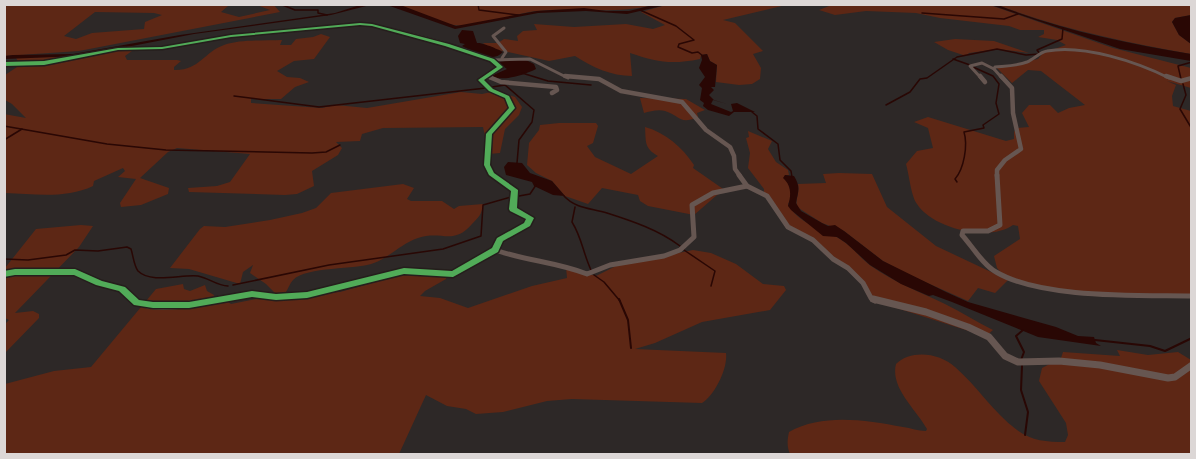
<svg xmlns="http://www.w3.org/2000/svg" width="1196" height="459" viewBox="0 0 1196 459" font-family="'DejaVu Sans',sans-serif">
<rect width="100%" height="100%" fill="#2d2827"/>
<!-- green -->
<g fill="#5d2715" fill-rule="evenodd">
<path d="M 273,4 L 280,12 L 79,51 L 5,56 L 4,5 L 237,5 L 228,6 L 221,12 L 239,17 L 270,10 L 257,5 ZM 95,12 L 154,13 L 162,15 L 145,22 L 144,29 L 92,33 L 76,39 L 64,36 Z"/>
<path d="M 834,4 L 990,5 L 1113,48 L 1191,68 L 1191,88 L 1167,81 L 1176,85 L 1172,96 L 1173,106 L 1191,111 L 1191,295 L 1062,292 L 1005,277 L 997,268 L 994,256 L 1020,239 L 1018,226 L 1013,225 C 990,242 933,229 917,204 C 911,196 909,174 906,164 L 917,151 L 933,148 L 928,128 L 914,122 L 928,117 L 1006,141 L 1014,139 L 1014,132 L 1017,128 L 1029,127 L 1022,113 L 1029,105 L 1050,105 L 1058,113 L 1069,108 L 1085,105 L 1041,71 L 1028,70 L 1012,83 L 997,68 L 1038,59 L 1043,53 L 1066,45 L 1057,40 L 1038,37 L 1044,34 L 1044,30 L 1020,30 L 1009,26 L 940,18 L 916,13 L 866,11 L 835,15 L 819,10 Z"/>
<path d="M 398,5 L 653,5 C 614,15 576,7 536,11 C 509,14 480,29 454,25 C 435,23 416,10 398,5 Z"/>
<path d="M 666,5 L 786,5 L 723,20 L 735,23 L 763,51 L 753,54 L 761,68 L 760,79 L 752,84 L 739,85 L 716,82 L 717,65 L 710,61 L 707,54 L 701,55 L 700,59 C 671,65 657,62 630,53 L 632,76 C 611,76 592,67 575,56 L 549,61 L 489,48 L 483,43 L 498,43 L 504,39 L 518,41 L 517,36 L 523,31 L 537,30 L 534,24 L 574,27 L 626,24 L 653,29 L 665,25 L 641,12 Z"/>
<path d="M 998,5 L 1191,5 L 1191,15 L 1175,18 L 1172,22 L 1179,35 L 1191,44 L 1191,54 C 1126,42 1060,29 998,5 Z"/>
<path d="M 321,34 L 330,37 L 314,59 L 294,61 L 277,71 L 287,77 L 300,78 L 309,82 L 295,87 L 281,99 L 251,99 L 251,103 L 322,108 L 336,105 L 367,108 L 461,92 L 482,94 L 496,91 L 515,97 L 522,107 L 519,115 L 505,129 L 500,153 L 489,154 L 483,127 L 383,128 L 362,134 L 360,141 L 336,142 L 342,148 L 338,155 L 312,171 L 314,186 L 297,194 L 285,195 L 189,192 L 188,188 L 217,186 L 230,182 L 250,154 L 177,148 L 168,152 L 140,178 L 169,188 L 168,194 L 141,205 L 121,207 L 120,203 L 136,179 L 118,177 L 125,171 L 123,168 L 94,181 L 93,186 C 66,199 34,194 5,193 L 4,114 L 26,118 L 12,104 L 5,100 L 5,75 L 20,65 L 16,58 L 80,56 L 133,45 L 132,51 L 125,56 L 127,60 L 177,60 L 181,61 L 174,67 L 174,70 C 199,71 204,52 224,45 C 241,39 264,41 282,40 L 280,45 L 291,45 L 296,39 L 313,37 Z"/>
<path d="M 955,39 L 994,41 L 1029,53 L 998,49 L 969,53 L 966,56 L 948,50 L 934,42 Z"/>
<path d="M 640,98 L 686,99 L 705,110 L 697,113 L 698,117 C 679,125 681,116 665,111 C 659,109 650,111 644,113 Z"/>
<path d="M 559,123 L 596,123 L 598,126 L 593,143 L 587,146 L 595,157 L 631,174 L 658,156 C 644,148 646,142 645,127 C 666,133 682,147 694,165 L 693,168 L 726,191 L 717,195 L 694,215 L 648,206 L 640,201 L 638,195 L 602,188 L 588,204 L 565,196 L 552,181 L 536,173 L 527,165 L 529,143 L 539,130 L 540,125 Z"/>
<path d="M 748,131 L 772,141 L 768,149 L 776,162 L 788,170 L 789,175 L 785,175 L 784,179 L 788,182 L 792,196 L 788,204 C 798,224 822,228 840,239 C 852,246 860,258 871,266 C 894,282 920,292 945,304 C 961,312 977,322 993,330 L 986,336 L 972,332 L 884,304 L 874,298 L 868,289 L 815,241 L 792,229 L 764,193 L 764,189 L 748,168 L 750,153 L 746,138 L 749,137 Z"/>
<path d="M 839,173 L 872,174 L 887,207 L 936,246 L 1008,280 L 995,293 L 978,288 L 968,301 L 907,274 L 883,261 L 844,231 L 822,223 L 797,207 C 795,199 800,193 798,184 L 826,183 L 823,174 Z"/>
<path d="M 403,184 L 414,188 L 407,199 L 411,201 L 442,201 L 454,209 L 459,206 L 483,204 C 482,214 479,217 472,224 C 453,246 442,230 418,238 C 402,243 390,257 374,263 C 356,270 307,266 293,280 C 290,283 288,289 286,292 L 279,295 L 340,292 L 407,273 L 448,273 L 446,279 L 425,291 L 420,296 L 440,298 L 468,308 L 532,286 L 567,278 L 566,267 L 596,276 L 616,266 L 693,250 L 711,253 L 736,264 L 763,284 L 784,286 L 786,290 L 770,310 L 702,322 L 655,343 L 635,349 L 726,353 C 728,368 715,395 702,403 L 572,399 L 547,401 L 503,412 L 476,414 L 466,409 L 447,406 L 426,395 L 399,454 L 5,454 L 5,384 L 54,371 L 91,367 L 156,289 L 183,284 L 184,289 L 190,291 L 205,285 L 207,291 L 214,295 L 213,298 L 227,301 L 231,304 L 277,295 L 266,284 L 250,273 L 253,265 L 243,272 L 240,284 L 189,269 L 170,268 L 200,229 L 204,226 L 225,227 L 270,220 L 302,213 L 316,208 L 331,193 Z"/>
<path d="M 81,225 L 93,226 L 79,247 L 15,313 L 33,311 L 39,314 L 39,318 L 5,353 L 4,325 L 9,320 L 5,318 L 5,277 L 15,275 L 16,272 L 6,271 L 5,268 L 36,229 Z"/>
<path d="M 1117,350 L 1148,355 L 1178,352 L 1191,360 L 1191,454 L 790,454 C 787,447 787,441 789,432 C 823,413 865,420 903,427 C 911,428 918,431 926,431 L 927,429 C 916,409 890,388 896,364 C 911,349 940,353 955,367 C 977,386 993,412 1017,430 C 1032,441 1047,442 1065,442 L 1068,435 L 1066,423 L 1039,381 L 1042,368 L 1061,358 L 1063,352 L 1120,356 Z"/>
</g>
<!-- water -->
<g fill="#290704">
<path d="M 360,5 L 370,5 L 331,15 L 194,34 L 80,56 L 5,59 L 4,56 L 13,55 L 73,54 L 180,35 L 335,13 Z"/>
<path d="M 387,5 L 403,6 L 456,26 L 537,11 L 584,8 L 606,11 L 629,11 L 653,5 L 666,5 L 627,14 L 586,11 L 538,13 L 455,29 Z"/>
<path d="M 991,5 L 998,5 C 1060,30 1126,43 1191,54 L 1191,61 L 1120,49 Z"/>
<path d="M 1191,15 L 1191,44 L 1179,35 L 1172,22 L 1175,18 Z"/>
<path d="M 462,30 L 473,31 L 477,43 C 482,42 500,50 503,52 C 492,64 474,52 462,46 L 465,44 L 460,43 L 458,36 Z"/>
<path d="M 707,54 L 710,61 L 717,65 L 715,87 L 711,87 L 714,90 L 709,95 L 714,100 L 727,104 L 713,100 L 711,104 L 731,112 L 733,111 L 731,104 L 737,103 L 755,112 L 734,112 L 729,116 L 708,110 L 703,106 L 704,103 L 700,100 L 702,88 L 699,85 L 705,77 L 699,68 L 702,60 L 701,55 Z"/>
<path d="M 524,59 L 534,64 L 536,69 C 524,75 503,82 491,76 L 507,69 L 497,62 Z"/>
<path d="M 508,162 L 522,163 L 530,173 L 552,181 L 565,196 L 553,195 L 534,186 L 532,182 L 506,175 L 504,167 Z"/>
<path d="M 785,175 L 794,176 C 801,187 798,192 796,203 L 801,211 L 822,223 L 828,226 L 835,225 L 844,231 L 883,261 L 946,292 L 968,302 L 1056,327 L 1078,336 L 1094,337 L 1096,343 L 1101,346 L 1038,337 L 952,302 L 933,295 L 929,296 L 901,284 L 870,265 L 846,243 L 837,237 L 823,236 L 791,210 L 788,206 C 791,196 792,186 783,178 Z"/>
</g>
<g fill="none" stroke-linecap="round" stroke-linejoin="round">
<!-- stream-far1 -->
<g stroke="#290704" stroke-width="1.5">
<path d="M 280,4 L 295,10 L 318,10 L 318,13 L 327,15"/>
<path d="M 478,4 L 479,10 L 518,15"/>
<path d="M 640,10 L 676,26 L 694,40 L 679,44 L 678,47 L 692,53 L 698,52 L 703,56"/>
<path d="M 922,13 L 1004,19 L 1018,14"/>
<path d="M 953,59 L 970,65"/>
<path d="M 522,73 L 548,81 L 591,85"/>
<path d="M 1181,79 L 1178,66 L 1192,62"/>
<path d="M 1183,84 L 1186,95 L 1180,109 L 1192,129"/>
<path d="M 492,87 L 505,85 L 534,110 L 532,122 L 519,140 L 517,163"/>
<path d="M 234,96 L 319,107 L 486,88"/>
<path d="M 886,105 L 910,92 L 920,79 L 927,78 L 957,57 L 997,49 L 1026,55 L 1040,54 L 1037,50 L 1062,39 L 1063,28"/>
<path d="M 752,112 L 757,116 L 758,129 L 778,144 L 780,160 L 791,171 L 792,177"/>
<path d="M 4,126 L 107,144 L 166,150 L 312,153 L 326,152 L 340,145"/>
<path d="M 4,140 L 22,129"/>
<path d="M 957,182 L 955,179 C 964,169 968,145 964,132 L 984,128 L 983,125 L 999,114 L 996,103 L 999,84 L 993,76 L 973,67"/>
<path d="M 519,196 L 530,194 L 536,185"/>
<path d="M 564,196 C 576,209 591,208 607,213 C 632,221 659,230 680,246"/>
<path d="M 575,207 L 572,222 C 582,238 583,253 591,270"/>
<path d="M 684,250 L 715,271 L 711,286"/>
<path d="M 4,259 L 28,260 L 66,255 L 75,250 L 98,251 L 127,247 L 131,249 C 133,255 134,266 138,271 C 151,284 182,274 198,276 C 209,278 217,286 228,286"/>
<path d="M 594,275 L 604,282 L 620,301"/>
<path d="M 233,285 L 329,265 L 443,249 L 481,236 L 483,205 L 511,197"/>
</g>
<!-- stream -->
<g stroke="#290704" stroke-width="2">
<path d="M 619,299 L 628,320 L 631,348"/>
<path d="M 1095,340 L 1150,346 L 1165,351 L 1192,338"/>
<path d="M 1021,360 L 1024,352 L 1016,336 L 1023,330"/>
<path d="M 1022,366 L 1021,390 L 1028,412 L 1025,435"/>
</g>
<!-- minor-far3 -->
<g stroke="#665651" stroke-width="3">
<path d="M 502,58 L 506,52 L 493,36 L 504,28"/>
<path d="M 492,60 L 530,59 L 568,78"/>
<path d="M 4,64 L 44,63 L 118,49 L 162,48 L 231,36 L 360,24 L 372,25 C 403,33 478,48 500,67 L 484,78"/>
<path d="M 486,76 L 490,78"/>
<path d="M 981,78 L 970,66 L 982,63 L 994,69"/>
<path d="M 1002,78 L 994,69 L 995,67 C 1005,66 1017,66 1027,62 C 1034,59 1040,52 1047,51 C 1083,44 1137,62 1169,78"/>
</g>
<!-- minor-far2 -->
<g stroke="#665651" stroke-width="4.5">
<path d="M 486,76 L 481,80 L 491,90 L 507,97 L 512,108 L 489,134 L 487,165 L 494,176"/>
<path d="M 487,76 L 501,82 L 556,87 L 557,90 L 552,93"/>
<path d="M 565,76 L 599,79 L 621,91 L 682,102 L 706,130 L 730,147 L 734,156 L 735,169 L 740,176"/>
<path d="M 980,76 L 985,82"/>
<path d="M 1166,76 L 1181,81 L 1192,78"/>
<path d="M 997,176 L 997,170 L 1005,160 L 1021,149 L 1013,113 L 1012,88 L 1001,76"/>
</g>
<!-- minor-far1 -->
<g stroke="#665651" stroke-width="5">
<path d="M 739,175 L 747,186 L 767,196 L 788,227 L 813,240 L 833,259 L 848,268 L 863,283 L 871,298 L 875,301"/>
<path d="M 997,175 L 1000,225 L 988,231 L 963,231 L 962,235 C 972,246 983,265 996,272 C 1042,299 1138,295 1192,296"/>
<path d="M 495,250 C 527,261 556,262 587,274 L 610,265 L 664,256 L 680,250 L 694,237 L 692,205 L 713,193 L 747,186"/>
<path d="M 4,274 L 75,272 L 99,283 L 122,289 L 135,301"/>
<path d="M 213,301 L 252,294 L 276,297 L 307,295 L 404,271 L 453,274 L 495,250 L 500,240 L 527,224 L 530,218 L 513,209 L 515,190 L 492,175"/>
</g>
<!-- minor -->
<g stroke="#665651" stroke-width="7">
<path d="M 133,299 C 148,313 202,303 221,299"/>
<path d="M 873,299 L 926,312 L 968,327 L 989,337 L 1005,356 L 1018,362 L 1059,361 L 1100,365 L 1168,378 L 1175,377 L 1192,365"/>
</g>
<!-- cycleway casing -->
<g stroke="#251e1c" stroke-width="3">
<path id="cycleway" d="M 360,23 L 372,24 L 449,44 L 494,59 L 503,67 L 484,80 L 493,89 L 509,96 L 515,108 L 492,134 L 490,165 L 494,173 L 518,190 L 517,208 L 534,218 L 530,226 L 503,241 L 498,252 L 453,277 L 404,274 L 307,298 L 276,300 L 252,297 L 189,308 L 153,308 L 134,305 L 119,291 L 96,285 L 74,275 L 15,275 L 4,277 L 4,271 L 15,269 L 75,269 L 102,281 L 125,287 L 139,300 L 153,302 L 189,302 L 252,291 L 276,294 L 307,292 L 404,268 L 452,271 L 492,248 L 497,238 L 524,223 L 526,219 L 510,211 L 509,209 L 511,191 L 489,175 L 484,165 L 486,134 L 509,108 L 505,98 L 489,91 L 478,80 L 497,67 L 490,61 L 445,46 L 372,26 L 360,25 L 231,37 L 162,49 L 118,50 L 44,65 L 4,66 L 4,62 L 44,61 L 118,48 L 162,47 L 231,35 Z"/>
</g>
<!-- cycleway -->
<use href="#cycleway" fill="#51ab58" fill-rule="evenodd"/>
</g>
<!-- border -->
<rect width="1196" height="459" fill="none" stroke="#dcd7d6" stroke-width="12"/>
</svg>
